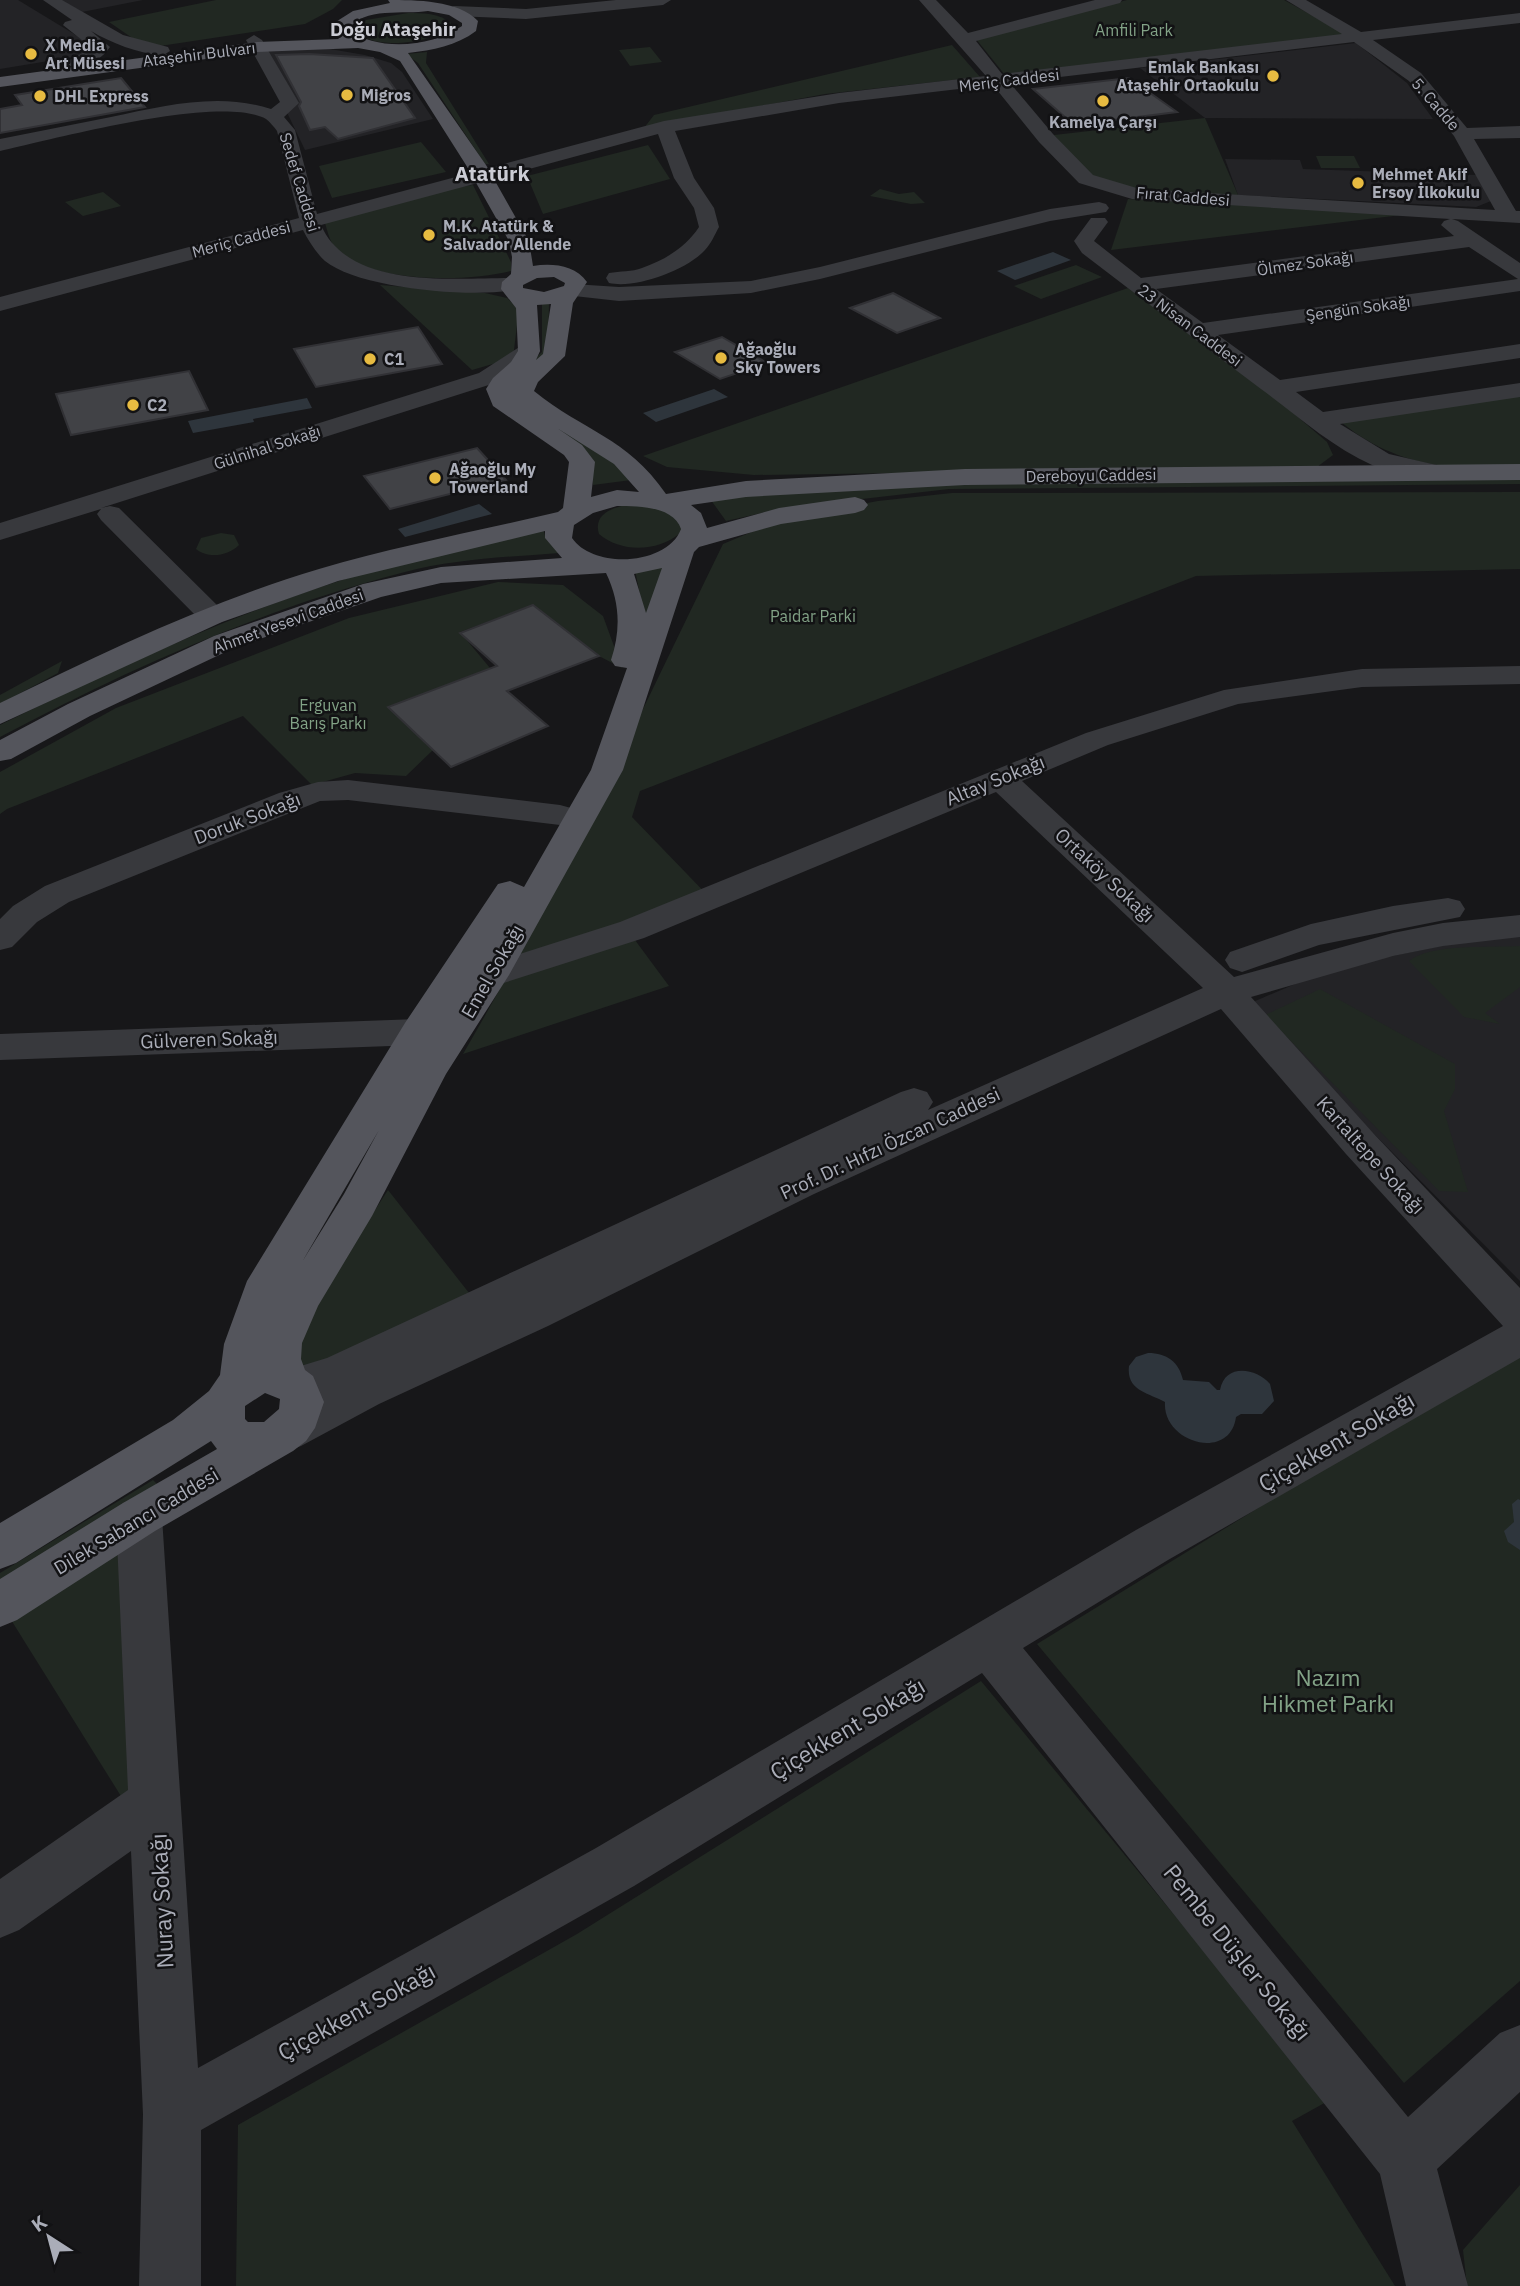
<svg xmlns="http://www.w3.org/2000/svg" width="1520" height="2286" viewBox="0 0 1520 2286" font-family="'IBM Plex Sans',sans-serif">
<rect width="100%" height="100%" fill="#171719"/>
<!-- built -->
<g fill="#232326">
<path d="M 0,0 L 18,0 L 97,48 L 79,56 L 0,69 Z"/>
<path d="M 61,0 L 143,0 L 82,12 Z"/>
<path d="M 1356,43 L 1407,83 L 1433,119 L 1205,118 L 1140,68 Z"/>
<path d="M 324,48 L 365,55 L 391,63 L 402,72 L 433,119 L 305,150 L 257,50 Z"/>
<path d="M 1225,159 L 1300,160 L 1303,169 L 1477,175 L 1491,201 L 1476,207 L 1238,195 Z"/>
<path d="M 1484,937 L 1520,937 L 1520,1281 L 1246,1005 L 1330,969 Z"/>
</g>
<!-- green -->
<g fill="#212822">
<path d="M 216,0 L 342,0 L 333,9 L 305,24 L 160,46 L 141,44 L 109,22 Z"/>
<path d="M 1127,0 L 1284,0 L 1348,35 L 1005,75 L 976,39 Z"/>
<path d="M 408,13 C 423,13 439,13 451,23 L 451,28 C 434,43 368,52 356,29 L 366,20 Z"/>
<path d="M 952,45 L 980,77 L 825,94 L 644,128 L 654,115 Z"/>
<path d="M 650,47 L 662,62 L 630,66 L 619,50 Z"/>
<path d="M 427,52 L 426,63 L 489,164 L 485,164 L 418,63 L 406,54 Z"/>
<path d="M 1205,118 L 1238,195 L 1139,192 L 1090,176 L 1054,135 Z"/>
<path d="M 421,142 L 446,172 L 332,198 L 319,166 Z"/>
<path d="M 648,145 L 670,179 L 543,214 L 527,176 Z"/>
<path d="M 1316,156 L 1354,156 L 1360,168 L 1321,168 Z"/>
<path d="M 473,185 L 511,262 L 511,271 C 468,282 377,283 341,254 C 330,246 328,232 324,220 L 444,189 Z"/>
<path d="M 880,189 L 899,194 L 914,192 L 925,203 L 911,204 L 870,196 Z"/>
<path d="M 103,192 L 121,206 L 83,216 L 65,202 Z"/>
<path d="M 1128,199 L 1410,214 L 1111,250 Z"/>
<path d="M 1076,265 L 1102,277 L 1041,299 L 1014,286 Z"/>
<path d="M 380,285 L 485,293 L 507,298 L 519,309 L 513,358 L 472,370 Z"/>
<path d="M 1128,288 L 1256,381 L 1327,442 L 1333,455 L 1317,467 L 754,475 L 667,467 L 643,456 Z"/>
<path d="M 542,303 L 549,304 L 548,351 L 515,385 L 639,479 L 593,485 L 592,460 L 518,404 L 513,379 L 542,352 Z"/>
<path d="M 1520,391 L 1520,465 C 1494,465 1464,469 1438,465 C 1402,460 1366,444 1339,420 Z"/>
<path d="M 1520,479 L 1520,484 L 949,489 L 784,508 L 726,521 L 708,496 L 857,485 Z"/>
<path d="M 1520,492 L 1520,569 L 1196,576 L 640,791 L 632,817 L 715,903 L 632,936 L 669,986 L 463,1054 C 559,889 639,716 723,544 L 785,518 L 878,501 L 952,493 Z"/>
<path d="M 643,503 L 683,519 L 680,533 C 658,552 621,553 599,534 C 591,509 625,504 643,503 Z"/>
<path d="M 542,525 L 546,539 L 559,553 C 508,557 455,559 405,572 C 265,608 127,669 0,737 L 0,725 C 123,665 247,607 378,569 C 432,553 488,540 542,525 Z"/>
<path d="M 221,533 L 234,535 L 239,545 C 228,556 208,559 196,549 L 201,538 Z"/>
<path d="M 685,561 L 645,620 L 635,570 Z"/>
<path d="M 498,582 L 563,585 L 603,616 L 622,668 L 599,656 L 533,605 L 460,632 L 490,668 L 389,707 L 433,750 L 406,776 L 355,773 L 312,785 L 243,716 L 7,809 L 0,814 L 0,772 L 116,708 L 349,618 Z"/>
<path d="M 62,661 L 58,673 L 0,704 L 0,695 Z"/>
<path d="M 1520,946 L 1520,987 L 1485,1013 L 1500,1024 L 1464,1017 L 1409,961 C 1432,943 1491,948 1520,946 Z"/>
<path d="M 1320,989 L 1455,1064 L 1455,1089 L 1444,1111 L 1468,1192 L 1439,1191 L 1265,1015 Z"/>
<path d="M 388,1190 L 473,1298 L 307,1381 L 284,1350 Z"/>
<path d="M 1520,1347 L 1520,1981 L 1404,2083 L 1037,1644 Z"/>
<path d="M 153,1480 L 162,1489 L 0,1583 L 0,1573 Z"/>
<path d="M 125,1535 L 134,1817 L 8,1615 Z"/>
<path d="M 981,1681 L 1328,2101 L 1292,2121 L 1395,2286 L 236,2286 L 238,2125 L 577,1934 Z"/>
<path d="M 1520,2185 L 1520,2286 L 1467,2286 L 1463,2250 Z"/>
</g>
<!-- water -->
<g fill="#2e353c">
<path d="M 1053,252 L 1071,260 L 1015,280 L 997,271 Z"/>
<path d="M 714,389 L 728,397 L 656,422 L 643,413 Z"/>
<path d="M 307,398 L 312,408 L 253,419 L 254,422 L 193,433 L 188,421 Z"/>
<path d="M 479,504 L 492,514 L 405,537 L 398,529 Z"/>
<path d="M 1148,1353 C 1167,1353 1179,1362 1183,1380 L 1209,1382 L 1217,1390 L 1220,1390 C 1225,1363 1256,1368 1270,1384 L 1274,1401 L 1262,1414 L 1241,1414 L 1236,1417 C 1230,1462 1162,1443 1165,1402 C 1149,1393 1126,1391 1129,1366 L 1136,1357 Z"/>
<path d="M 1518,1499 L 1520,1500 L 1520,1550 L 1508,1542 L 1504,1531 L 1514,1522 L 1512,1504 Z"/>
</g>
<!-- building -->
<g fill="#414246" stroke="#313135" stroke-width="2">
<path d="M 309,54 L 373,58 L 415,118 L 338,139 L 325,127 L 310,130 L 299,106 L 301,102 L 276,55 Z"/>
<path d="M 121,78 L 145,107 L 0,133 L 0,109 L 22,105 L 15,95 Z"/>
<path d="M 1129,78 L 1177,112 L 1074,125 L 1033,89 Z"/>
<path d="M 893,293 L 940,318 L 897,333 L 850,308 Z"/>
<path d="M 418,327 L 442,364 L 316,387 L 294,349 Z"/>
<path d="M 722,337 L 767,363 L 720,379 L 675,352 Z"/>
<path d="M 189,371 L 208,410 L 71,435 L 56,394 Z"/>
<path d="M 477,448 L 506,480 L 390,509 L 364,476 Z"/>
<path d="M 533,605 L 599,656 L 507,691 L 548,726 L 451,767 L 388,707 L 497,666 L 460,633 Z"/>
</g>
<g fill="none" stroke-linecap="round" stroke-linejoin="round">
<!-- minor -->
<g fill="#38393d" fill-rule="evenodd">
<path d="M 43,0 L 62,0 L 123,35 L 168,47 L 170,51 L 162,56 C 136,52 113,44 91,31 L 110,47 C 102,59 85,70 69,66 L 66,62 L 92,48 L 63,25 L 65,22 L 72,20 Z"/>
<path d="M 616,0 L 671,0 L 663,5 L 526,19 L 454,16 L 446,11 L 454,6 L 526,9 Z"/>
<path d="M 919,0 L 936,0 L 968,33 L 1095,0 L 1122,0 L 1120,3 L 976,41 L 1002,74 L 1342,34 L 1286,0 L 1306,0 L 1361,32 L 1520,13 L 1520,23 L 1373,40 L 1421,73 L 1467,128 L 1520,126 L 1520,138 L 1474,139 L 1516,211 L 1520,211 L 1520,223 L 1452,219 L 1458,221 L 1520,263 L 1520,291 L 1218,335 L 1280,380 L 1520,344 L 1520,358 L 1296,392 L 1323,412 L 1520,383 L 1520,397 L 1340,424 L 1389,454 L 1445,467 L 1449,472 L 1445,477 C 1423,483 1392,474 1372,465 C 1332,447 1296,415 1261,389 C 1201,344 1142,299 1082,253 L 1074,241 L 1091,218 L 1105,218 L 1108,222 L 1094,241 L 1141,278 L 1454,236 L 1441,225 L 1444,221 L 1450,219 L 1132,199 L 1079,183 L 1039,142 L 993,85 L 839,103 L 675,131 L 694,178 L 714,208 L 719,227 C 715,234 711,244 705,250 C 687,270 636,289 609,283 L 606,278 L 609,273 C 620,271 632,272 642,268 C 665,260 686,247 699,227 L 694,208 L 674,178 L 658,134 L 503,176 L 493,170 L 496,166 L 664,121 L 839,93 L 986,76 ZM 1354,42 L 1409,81 L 1454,136 L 1495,210 L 1140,189 L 1093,175 L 1053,134 L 1010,83 ZM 1469,247 L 1518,279 L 1203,323 L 1156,289 Z"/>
<path d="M 254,35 L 262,40 L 299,103 L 284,117 L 295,130 L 317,214 L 482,170 L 492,176 L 489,180 L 321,225 C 349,290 454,278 512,278 L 520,279 L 523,284 L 520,289 C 477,299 359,289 325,261 C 316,253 308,240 303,230 L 0,311 L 0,297 L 299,218 L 277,131 C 274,127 270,122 266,119 C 220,94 55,139 0,151 L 0,139 C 37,132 74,124 111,117 C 164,106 218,92 271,109 L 280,102 L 246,40 Z"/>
<path d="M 1099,202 L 1106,204 L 1109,208 L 1106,212 L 1050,221 L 820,279 L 751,293 L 619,301 L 565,295 L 562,290 L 565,285 L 573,284 L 619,287 L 751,281 L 820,267 L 1050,209 Z"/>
<path d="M 529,344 L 537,346 L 540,351 L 537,356 L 495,383 L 101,508 L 110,506 L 119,508 L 222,610 L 226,616 L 222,622 L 212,624 L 202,622 L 101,520 L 97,514 L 101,509 L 0,540 L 0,523 L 479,373 L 521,346 Z"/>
<path d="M 1520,666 L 1520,684 L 1362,687 L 1238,704 L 1108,745 L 1022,781 L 1234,977 L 1393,933 L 1443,923 L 1520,915 L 1520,937 L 1443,946 L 1393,956 L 1251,997 L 1374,1134 L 1520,1288 L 1520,1358 L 1168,1560 L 1023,1648 L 1408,2117 L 1500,2033 L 1520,2025 L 1520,2092 L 1437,2169 L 1468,2286 L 1406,2286 L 1380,2174 L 982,1673 L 634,1886 L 201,2130 L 201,2286 L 139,2286 L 143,2114 L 131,1851 L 19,1930 L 0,1938 L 0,1879 L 128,1790 L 116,1517 L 123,1503 L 139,1497 L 155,1503 L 162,1517 L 198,2068 L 596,1848 L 1136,1530 L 1503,1326 L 1346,1154 L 1221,1009 L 814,1194 L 548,1326 L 379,1404 L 301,1446 L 285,1452 L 269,1446 L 263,1433 L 269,1420 L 308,1400 L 296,1403 L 281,1398 L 274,1385 L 281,1372 L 327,1358 L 901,1092 L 914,1088 L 927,1092 L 933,1102 L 928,1110 L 1203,988 L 996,792 L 644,938 L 491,987 L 479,983 L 473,975 L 479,967 L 620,922 L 1086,733 L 1224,690 L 1362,669 Z"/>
<path d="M 348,780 L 560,805 L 571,808 L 576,815 L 571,822 L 560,825 L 348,800 L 320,801 L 69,902 L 37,922 L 12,947 L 0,950 L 0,919 L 13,906 L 45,886 L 279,793 L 318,782 Z"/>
<path d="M 1448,898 L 1460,901 L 1465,909 L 1460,917 L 1319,945 L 1242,972 L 1230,968 L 1225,960 L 1230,952 L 1311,924 L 1393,906 Z"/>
<path d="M 418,1019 L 431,1023 L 436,1032 L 431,1041 L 418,1045 L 0,1060 L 0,1034 Z"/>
</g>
<!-- major -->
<path fill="#54555c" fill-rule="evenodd" d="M 388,0 C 416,0 458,0 478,21 L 476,31 C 456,46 433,50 408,53 L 486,165 L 529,241 L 533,266 C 552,263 575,265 587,282 L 573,303 L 565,356 L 538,382 L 534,391 C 584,432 626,436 666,494 L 746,481 L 965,469 L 1520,464 L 1520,480 L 965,485 L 746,497 L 691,505 L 701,513 L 707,528 L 779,508 L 855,497 L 864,500 L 868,505 L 864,510 L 855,513 L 781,524 L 699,547 L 694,552 L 623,770 L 509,975 L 446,1074 L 372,1216 L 318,1306 L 302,1343 L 301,1359 L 305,1370 L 313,1376 L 324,1402 L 315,1428 L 306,1441 L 293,1451 L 155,1531 L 17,1620 L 0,1627 L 0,1579 L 123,1503 L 217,1449 L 211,1441 L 16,1563 L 0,1569 L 0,1523 L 173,1420 L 209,1391 L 220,1375 L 224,1344 L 247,1281 L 405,1023 L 498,884 L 510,881 L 524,887 L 591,770 L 627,668 L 615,666 L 611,660 C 621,630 620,602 606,573 L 441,583 L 381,597 L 234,648 L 90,716 L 11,759 L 0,761 L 0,740 L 68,704 L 214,636 L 363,584 L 441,567 L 562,558 L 545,538 L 545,531 L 338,581 L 222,622 L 0,724 L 0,703 C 104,652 208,602 319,569 C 397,546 479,531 558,512 L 563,508 L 569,462 L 564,455 L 493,406 L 486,389 L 493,378 L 511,362 L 518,351 L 516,308 L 501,289 L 502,282 L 511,274 L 512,257 L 509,241 L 466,165 L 400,61 L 380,52 L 358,48 L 257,52 L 0,87 L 0,77 L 257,42 L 339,39 L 332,32 L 334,23 L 353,11 L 390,3 ZM 428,11 L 449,15 L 462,23 L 462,26 C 432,47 379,52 348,30 C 363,6 405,15 428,11 ZM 554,277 L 565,283 L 564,286 L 544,292 L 523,288 L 523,285 L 537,278 ZM 551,304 L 543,354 L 536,360 L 540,351 L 537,305 ZM 557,428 L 614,464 L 639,492 L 617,490 L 591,497 L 595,462 L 582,445 ZM 617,506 C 637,506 674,506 681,529 C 668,565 594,570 572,538 L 574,525 L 593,513 ZM 662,568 L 646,613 L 634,574 ZM 379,1130 L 344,1194 L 302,1262 ZM 265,1393 L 280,1399 L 279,1409 L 264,1422 L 248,1422 L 245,1419 L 245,1406 Z"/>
</g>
<!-- markers -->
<g fill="#e7bb41" stroke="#121214" stroke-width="2.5">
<circle cx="31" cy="54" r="7"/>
<circle cx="1273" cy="76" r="7"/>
<circle cx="347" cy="95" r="7"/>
<circle cx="40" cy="96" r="7"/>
<circle cx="1103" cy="101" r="7"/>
<circle cx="1358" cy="183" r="7"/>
<circle cx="429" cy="235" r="7"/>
<circle cx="721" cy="358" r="7"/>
<circle cx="370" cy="359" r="7"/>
<circle cx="133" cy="405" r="7"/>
<circle cx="435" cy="478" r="7"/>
</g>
<g text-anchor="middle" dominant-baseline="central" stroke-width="5" stroke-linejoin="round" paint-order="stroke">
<!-- far-park labels -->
<g font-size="16" fill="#82a286" stroke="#121214">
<text x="1134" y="30">Amfili Park</text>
<text x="813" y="616">Paidar Parki</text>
<text x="328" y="705">Erguvan<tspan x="328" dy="18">Barış Parkı</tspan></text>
</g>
<!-- far-poi labels -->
<g font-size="16" font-weight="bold" fill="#aaadb8" stroke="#121214" text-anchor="start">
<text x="45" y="45">X Media<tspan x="45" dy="18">Art Müsesi</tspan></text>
<text x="1259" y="67" text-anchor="end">Emlak Bankası<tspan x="1259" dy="18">Ataşehir Ortaokulu</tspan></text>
<text x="361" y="95">Migros</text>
<text x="54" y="96">DHL Express</text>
<text x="1103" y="122" text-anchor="middle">Kamelya Çarşı</text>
<text x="1372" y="174">Mehmet Akif<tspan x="1372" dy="18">Ersoy İlkokulu</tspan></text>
<text x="443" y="226">M.K. Atatürk &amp;<tspan x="443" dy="18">Salvador Allende</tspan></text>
<text x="735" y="349">Ağaoğlu<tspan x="735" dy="18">Sky Towers</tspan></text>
<text x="384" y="359">C1</text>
<text x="147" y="405">C2</text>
<text x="449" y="469">Ağaoğlu My<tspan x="449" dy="18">Towerland</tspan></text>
</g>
<!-- far-street labels -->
<g font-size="16" fill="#aaadb8" stroke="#121214">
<text transform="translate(199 54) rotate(-7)">Ataşehir Bulvarı</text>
<text transform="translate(1009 80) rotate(-7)">Meriç Caddesi</text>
<text transform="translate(1436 104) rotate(49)">5. Cadde</text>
<text transform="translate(300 182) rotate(73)">Sedef Caddesi</text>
<text transform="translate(1183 196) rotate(5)">Fırat Caddesi</text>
<text transform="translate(241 239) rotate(-15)">Meriç Caddesi</text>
<text transform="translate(1305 263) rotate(-8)">Ölmez Sokağı</text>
<text transform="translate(1358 308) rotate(-8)">Şengün Sokağı</text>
<text transform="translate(1190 325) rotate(37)">23 Nisan Caddesi</text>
<text transform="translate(267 447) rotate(-18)">Gülnihal Sokağı</text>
<text transform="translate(1091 475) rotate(-1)">Dereboyu Caddesi</text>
<text transform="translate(288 621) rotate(-20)">Ahmet Yesevi Caddesi</text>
</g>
<!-- far-quarter labels -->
<g font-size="19" font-weight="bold" fill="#cbccd4" stroke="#121214">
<text x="393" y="29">Doğu Ataşehir</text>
</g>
<!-- street labels -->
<g font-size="19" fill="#aaadb8" stroke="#121214">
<text transform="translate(995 780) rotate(-22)">Altay Sokağı</text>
<text transform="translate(247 818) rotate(-21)">Doruk Sokağı</text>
<text transform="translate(1105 875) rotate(43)">Ortaköy Sokağı</text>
<text transform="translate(492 971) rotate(-60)">Emel Sokağı</text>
<text transform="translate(209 1039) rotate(-2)">Gülveren Sokağı</text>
<text transform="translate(890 1143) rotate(-25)">Prof. Dr. Hıfzı Özcan Caddesi</text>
<text transform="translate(1371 1155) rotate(48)">Kartaltepe Sokağı</text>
<text transform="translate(136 1521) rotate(-31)">Dilek Sabancı Caddesi</text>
</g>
<!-- far-district labels -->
<g font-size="21" font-weight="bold" fill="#cbccd4" stroke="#121214">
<text x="492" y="173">Atatürk</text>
</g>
<!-- near-street labels -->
<g font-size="23" fill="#aaadb8" stroke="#121214">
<text transform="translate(1336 1441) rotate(-30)">Çiçekkent Sokağı</text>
<text transform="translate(847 1728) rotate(-31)">Çiçekkent Sokağı</text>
<text transform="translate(161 1901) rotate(-93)">Nuray Sokağı</text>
<text transform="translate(1238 1952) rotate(51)">Pembe Düşler Sokağı</text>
<text transform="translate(356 2011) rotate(-29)">Çiçekkent Sokağı</text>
</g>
<!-- near-park labels -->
<g font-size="23" fill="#82a286" stroke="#121214">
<text x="1328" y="1677">Nazım<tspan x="1328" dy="26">Hikmet Parkı</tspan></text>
</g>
</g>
<!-- north arrow -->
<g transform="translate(49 2237) rotate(324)" stroke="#121214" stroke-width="5" paint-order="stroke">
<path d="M0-5L12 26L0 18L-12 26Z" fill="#aaadb8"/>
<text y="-10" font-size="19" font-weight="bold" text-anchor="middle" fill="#aaadb8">K</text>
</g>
</svg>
